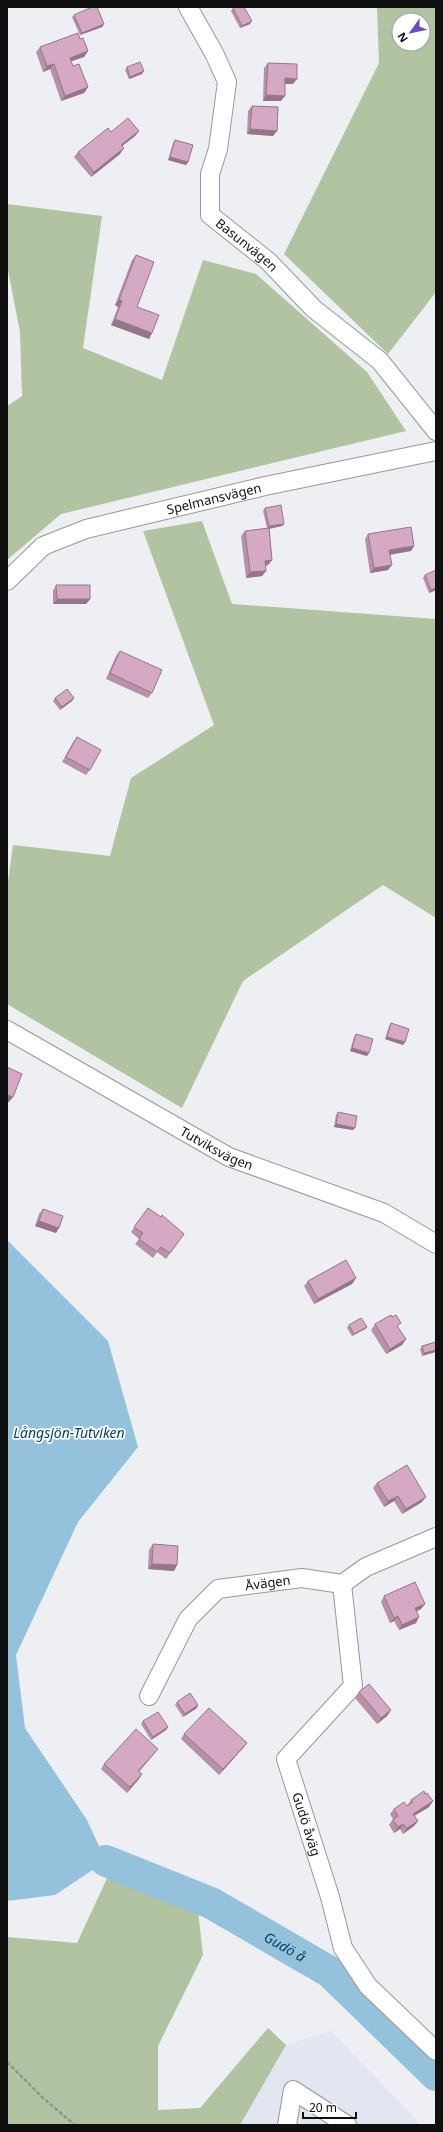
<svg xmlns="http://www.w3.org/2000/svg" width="443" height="2132" viewBox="0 0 443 2132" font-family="'Noto Sans',sans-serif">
<rect width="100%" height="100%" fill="#eeeff2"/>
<!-- built -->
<path fill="#e2e6f1" d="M 331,2031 L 421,2125 L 240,2125 L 286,2045 Z"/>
<!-- green -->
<g fill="#b2c3a1" fill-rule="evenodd">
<path d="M 377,7 L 436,7 L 436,292 L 388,354 L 284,254 L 379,63 ZM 399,20 L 423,20 L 423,44 L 399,44 Z"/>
<path d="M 7,204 L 102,216 L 83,348 L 162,380 L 203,260 L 256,274 L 367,372 L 406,431 L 61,514 L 7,560 L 7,406 L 22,396 L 20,332 L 7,265 Z"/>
<path d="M 202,521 L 232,604 L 436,619 L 436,918 L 383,885 L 243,981 L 182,1108 L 7,1004 L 7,889 L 13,845 L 110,856 L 131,778 L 214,725 L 143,531 Z"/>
<path d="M 109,1874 L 198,1911 L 203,1955 L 158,2046 L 158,2110 L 200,2108 L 268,2028 L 286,2045 L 240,2125 L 7,2125 L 7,1937 L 77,1943 Z"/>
</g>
<!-- water -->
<path fill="#94c2dd" d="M 7,1240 L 108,1341 L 138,1447 L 78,1522 L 16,1655 L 25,1728 L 87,1820 L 106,1861 L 55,1895 L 7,1901 Z"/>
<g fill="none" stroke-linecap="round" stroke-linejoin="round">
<!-- river -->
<path stroke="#94c2dd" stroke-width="32" id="s1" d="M 106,1861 L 211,1903 L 330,1972 L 436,2075"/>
<!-- minor casing -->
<g stroke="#96989b" stroke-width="20">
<g id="minor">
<path id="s2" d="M 188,7 L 215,55 L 227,82 L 218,149 L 210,174 L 210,215 L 268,261 L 314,309 L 380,361 L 436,431"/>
<path id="s3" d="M 7,581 L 43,546 L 86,529 L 265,486 L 436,451"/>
<path id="s4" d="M 7,1030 L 229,1157 L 384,1213 L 436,1244"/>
<path id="s5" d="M 342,1584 L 353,1686 L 286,1759 L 330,1897 L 343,1948 L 368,1986 L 436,2051"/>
<path id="s6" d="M 149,1696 L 188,1619 L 218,1589 L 302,1578 L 342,1584 L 366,1567 L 436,1537"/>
<path d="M 287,2125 L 293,2090 L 347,2125"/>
</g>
</g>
<!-- path -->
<path stroke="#929395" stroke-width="2.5" stroke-dasharray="4 2" stroke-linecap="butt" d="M 7,2062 L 43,2098 L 75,2125"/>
<!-- minor -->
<use href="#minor" stroke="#fff" stroke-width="18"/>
</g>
<!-- wall -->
<g fill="#b791a8">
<path d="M 233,8 L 250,24 L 240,28 L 231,11 Z"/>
<path d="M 74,15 L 104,24 L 102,27 L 80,35 L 72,17 Z"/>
<path d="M 80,39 L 88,51 L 84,57 L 71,61 L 73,66 L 88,87 L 84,93 L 61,101 L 50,69 L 43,72 L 36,52 L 40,47 Z"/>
<path d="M 268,63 L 293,84 L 285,84 L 281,101 L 263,101 L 264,68 Z"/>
<path d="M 127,67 L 142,74 L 129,79 L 125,70 Z"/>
<path d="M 252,106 L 273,136 L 247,134 L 248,111 Z"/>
<path d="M 139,131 L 135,136 L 122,146 L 120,154 L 91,177 L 74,157 L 78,152 L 111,132 Z"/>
<path d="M 175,140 L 188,162 L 186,165 L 168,160 L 173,143 Z"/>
<path d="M 136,255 L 137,307 L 152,333 L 149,339 L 111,325 L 118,307 L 115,305 L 132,260 Z"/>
<path d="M 265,508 L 284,524 L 282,526 L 269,529 L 272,560 L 268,565 L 265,566 L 266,571 L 262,576 L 246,578 L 241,536 L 245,531 L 267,528 L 263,511 Z"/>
<path d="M 368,534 L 414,546 L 411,551 L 390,555 L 388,570 L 370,573 L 365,539 Z"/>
<path d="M 425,575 L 436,590 L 429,593 L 423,578 Z"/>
<path d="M 56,585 L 90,599 L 86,604 L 53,604 L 53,591 Z"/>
<path d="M 120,651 L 152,693 L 148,698 L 106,679 L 116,656 Z"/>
<path d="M 55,698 L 74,698 L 72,701 L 60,710 L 53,701 Z"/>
<path d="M 77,737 L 90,770 L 86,775 L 62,762 L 73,742 Z"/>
<path d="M 391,1023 L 405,1042 L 403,1045 L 385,1039 L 389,1026 Z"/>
<path d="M 356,1034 L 367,1056 L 350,1051 L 354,1037 Z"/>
<path d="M 338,1112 L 353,1130 L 334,1127 L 336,1115 Z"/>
<path d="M 148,1208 L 184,1234 L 166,1259 L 157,1252 L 153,1258 L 135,1244 L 139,1239 L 131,1232 Z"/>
<path d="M 43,1209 L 56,1233 L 35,1226 L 39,1214 Z"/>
<path d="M 356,1278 L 352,1284 L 314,1304 L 304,1286 L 308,1281 Z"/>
<path d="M 375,1324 L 398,1327 L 406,1339 L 402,1345 L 386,1354 L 371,1330 Z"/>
<path d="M 349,1325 L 367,1327 L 365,1329 L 352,1336 L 347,1328 Z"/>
<path d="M 436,1342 L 422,1356 L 420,1349 L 422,1346 Z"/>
<path d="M 377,1483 L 422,1502 L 402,1514 L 394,1501 L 384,1507 L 373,1488 Z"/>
<path d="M 153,1544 L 177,1565 L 174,1571 L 148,1569 L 149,1550 Z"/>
<path d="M 384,1596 L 421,1609 L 417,1611 L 416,1623 L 399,1630 L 394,1621 L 390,1623 L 381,1602 Z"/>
<path d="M 359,1692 L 391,1710 L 387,1716 L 377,1724 L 355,1698 Z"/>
<path d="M 177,1702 L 197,1708 L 183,1717 L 175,1705 Z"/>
<path d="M 143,1721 L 168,1727 L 166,1730 L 151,1740 L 141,1724 Z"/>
<path d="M 184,1734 L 243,1748 L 219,1775 L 181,1739 Z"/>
<path d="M 154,1754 L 139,1772 L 142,1774 L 138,1780 L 127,1793 L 101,1769 L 104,1764 Z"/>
<path d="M 425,1794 L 433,1801 L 429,1807 L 414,1816 L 418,1821 L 414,1826 L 403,1834 L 400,1829 L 394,1833 L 389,1825 L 393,1819 L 390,1814 L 394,1809 L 407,1806 L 411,1800 Z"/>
</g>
<!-- shaded-wall -->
<g fill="#957688">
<path d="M 252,21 L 250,24 L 240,28 L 242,26 Z"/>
<path d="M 104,24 L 102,27 L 80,35 L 82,33 Z"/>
<path d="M 88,51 L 84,57 L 66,63 L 70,58 Z"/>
<path d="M 54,64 L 50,69 L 43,72 L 47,66 Z"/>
<path d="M 144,71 L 142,74 L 129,79 L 130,77 Z"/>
<path d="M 285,78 L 297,79 L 293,84 L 282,84 Z"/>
<path d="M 88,87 L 84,93 L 61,101 L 65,96 Z"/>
<path d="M 266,95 L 285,96 L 281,101 L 263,101 Z"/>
<path d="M 250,129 L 277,131 L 273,136 L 247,134 Z"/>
<path d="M 139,131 L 135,136 L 117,150 L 121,145 Z"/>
<path d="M 124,148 L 120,154 L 91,177 L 94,172 Z"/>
<path d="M 170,157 L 188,162 L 186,165 L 168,160 Z"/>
<path d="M 119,300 L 122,301 L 118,307 L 115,305 Z"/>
<path d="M 115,319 L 152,333 L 149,339 L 111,325 Z"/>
<path d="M 284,524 L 282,526 L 267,529 L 269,526 Z"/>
<path d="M 414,546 L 411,551 L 385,555 L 389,550 Z"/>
<path d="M 272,560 L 268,565 L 261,566 L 265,561 Z"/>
<path d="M 392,565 L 388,570 L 370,573 L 374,568 Z"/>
<path d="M 266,571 L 262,576 L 246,578 L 250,572 Z"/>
<path d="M 436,588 L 436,590 L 429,593 L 431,590 Z"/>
<path d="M 57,599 L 90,599 L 86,604 L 53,604 Z"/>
<path d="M 74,698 L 72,701 L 60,710 L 62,707 Z"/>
<path d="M 387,1037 L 405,1042 L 403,1045 L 385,1039 Z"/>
<path d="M 352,1048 L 369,1053 L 367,1056 L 350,1051 Z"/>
<path d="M 7,1095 L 13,1097 L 9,1102 L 7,1102 Z"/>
<path d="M 336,1124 L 355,1128 L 353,1130 L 334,1127 Z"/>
<path d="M 39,1221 L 59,1228 L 56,1233 L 35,1226 Z"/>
<path d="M 356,1278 L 352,1284 L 314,1304 L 318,1299 Z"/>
<path d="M 367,1327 L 365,1329 L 352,1336 L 354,1334 Z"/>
<path d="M 406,1339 L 402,1345 L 386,1354 L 390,1349 Z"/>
<path d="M 436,1350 L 436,1352 L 422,1356 L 424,1353 Z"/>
<path d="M 398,1496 L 394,1501 L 384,1507 L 388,1501 Z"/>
<path d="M 426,1497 L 422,1502 L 402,1514 L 406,1509 Z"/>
<path d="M 152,1564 L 177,1565 L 174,1571 L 148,1569 Z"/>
<path d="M 425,1604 L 421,1609 L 411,1614 L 415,1608 Z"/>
<path d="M 398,1616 L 394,1621 L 390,1623 L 394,1618 Z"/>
<path d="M 419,1617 L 416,1623 L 399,1630 L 402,1625 Z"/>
<path d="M 198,1705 L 197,1708 L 183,1717 L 185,1714 Z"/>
<path d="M 391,1710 L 387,1716 L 377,1724 L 381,1718 Z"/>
<path d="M 168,1727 L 166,1730 L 151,1740 L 153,1737 Z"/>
<path d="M 247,1743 L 243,1748 L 219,1775 L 223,1769 Z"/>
<path d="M 158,1749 L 154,1754 L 134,1776 L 138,1771 Z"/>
<path d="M 142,1774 L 138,1780 L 127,1793 L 130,1787 Z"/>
<path d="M 433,1801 L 429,1807 L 409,1819 L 413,1814 Z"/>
<path d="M 418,1821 L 414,1826 L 403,1834 L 407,1828 Z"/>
<path d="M 403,1824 L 400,1829 L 394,1833 L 398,1827 Z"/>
</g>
<!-- building -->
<g fill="#d5a9c3" stroke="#957688">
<path d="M 92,7 L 97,7 L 104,24 L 82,33 L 74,15 Z"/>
<path d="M 235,7 L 244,7 L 252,21 L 242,26 L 233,8 Z"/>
<path d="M 78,33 L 80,39 L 83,38 L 88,51 L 70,58 L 73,66 L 79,64 L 88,87 L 65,96 L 54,64 L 47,66 L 40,47 Z"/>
<path d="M 140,62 L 144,71 L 130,77 L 127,67 Z"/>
<path d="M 268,63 L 297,64 L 297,79 L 285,78 L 285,96 L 266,95 Z"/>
<path d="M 252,106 L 278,107 L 277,131 L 250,129 Z"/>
<path d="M 128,118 L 139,131 L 121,145 L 124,148 L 94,172 L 78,152 L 108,128 L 111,132 Z"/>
<path d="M 175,140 L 193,145 L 188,162 L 170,157 Z"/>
<path d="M 136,255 L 154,262 L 137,307 L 159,315 L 152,333 L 115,319 L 122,301 L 119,300 Z"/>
<path d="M 281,505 L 284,524 L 269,526 L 265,508 Z"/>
<path d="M 411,527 L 414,546 L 389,550 L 392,565 L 374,568 L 368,534 Z"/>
<path d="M 269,528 L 272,560 L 265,561 L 266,571 L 250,572 L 245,531 Z"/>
<path d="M 436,570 L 436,588 L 431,590 L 425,575 Z"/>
<path d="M 56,585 L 90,585 L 90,599 L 57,599 Z"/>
<path d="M 120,651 L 162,670 L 152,693 L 110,673 Z"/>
<path d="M 67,689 L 74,698 L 62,707 L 55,698 Z"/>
<path d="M 77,737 L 101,750 L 90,770 L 66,757 Z"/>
<path d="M 391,1023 L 409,1029 L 405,1042 L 387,1037 Z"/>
<path d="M 356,1034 L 373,1039 L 369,1053 L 352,1048 Z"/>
<path d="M 7,1067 L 22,1074 L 13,1097 L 7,1095 Z"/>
<path d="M 338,1112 L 357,1116 L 355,1128 L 336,1124 Z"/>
<path d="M 148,1208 L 161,1217 L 162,1215 L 184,1234 L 170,1253 L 161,1247 L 157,1252 L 139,1239 L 143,1233 L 134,1227 Z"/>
<path d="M 43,1209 L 63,1216 L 59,1228 L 39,1221 Z"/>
<path d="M 346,1260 L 356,1278 L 318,1299 L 308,1281 Z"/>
<path d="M 391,1315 L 392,1317 L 396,1315 L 401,1323 L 397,1326 L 406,1339 L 390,1349 L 375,1324 Z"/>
<path d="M 361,1318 L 367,1327 L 354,1334 L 349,1325 Z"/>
<path d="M 436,1342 L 436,1350 L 424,1353 L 422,1346 Z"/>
<path d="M 407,1465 L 426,1497 L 406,1509 L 398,1496 L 388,1501 L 377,1483 Z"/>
<path d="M 153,1544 L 178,1546 L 177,1565 L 152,1564 Z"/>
<path d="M 415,1582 L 425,1604 L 415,1608 L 419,1617 L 402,1625 L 398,1616 L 394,1618 L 384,1596 Z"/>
<path d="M 369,1684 L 391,1710 L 381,1718 L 359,1692 Z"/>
<path d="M 190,1693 L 198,1705 L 185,1714 L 177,1702 Z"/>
<path d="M 209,1708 L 247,1743 L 223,1769 L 184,1734 Z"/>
<path d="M 158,1712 L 168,1727 L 153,1737 L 143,1721 Z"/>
<path d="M 136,1729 L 158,1749 L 138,1771 L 142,1774 L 130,1787 L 104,1764 Z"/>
<path d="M 424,1791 L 425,1794 L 427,1793 L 433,1801 L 413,1814 L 418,1821 L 407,1828 L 403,1824 L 398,1827 L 393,1820 L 398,1816 L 394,1809 L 404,1802 L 407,1806 L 413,1802 L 411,1800 Z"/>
</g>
<g text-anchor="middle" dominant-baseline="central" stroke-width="3.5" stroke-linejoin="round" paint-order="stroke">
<!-- street labels -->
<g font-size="13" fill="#101011" stroke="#fff">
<text stroke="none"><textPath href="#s2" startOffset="267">Basunvägen</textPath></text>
<text stroke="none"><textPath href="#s3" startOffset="228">Spelmansvägen</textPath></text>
<text stroke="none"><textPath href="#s4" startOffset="241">Tutviksvägen</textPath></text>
<text stroke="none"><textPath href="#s6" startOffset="179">Åvägen</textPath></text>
<text stroke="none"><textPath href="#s5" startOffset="270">Gudö åväg</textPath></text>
</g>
<!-- water labels -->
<g font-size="14" font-style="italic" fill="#04425d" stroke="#fff">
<text x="69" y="1432">Långsjön-Tutviken</text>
<text stroke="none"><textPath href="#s1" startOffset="199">Gudö å</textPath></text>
</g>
</g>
<!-- border -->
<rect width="443" height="2132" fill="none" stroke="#101011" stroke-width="16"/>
<!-- north arrow -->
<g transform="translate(411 32) rotate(237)"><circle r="19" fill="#ffffff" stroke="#9f9fa0"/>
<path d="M0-3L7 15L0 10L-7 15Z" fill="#684bc4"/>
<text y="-6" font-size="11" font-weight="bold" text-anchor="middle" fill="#101011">N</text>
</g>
<!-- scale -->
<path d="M303 2112v6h53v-6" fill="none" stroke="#101011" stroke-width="2"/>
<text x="309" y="2112" font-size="12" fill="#101011" stroke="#ffffff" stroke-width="3" paint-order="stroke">20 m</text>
</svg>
